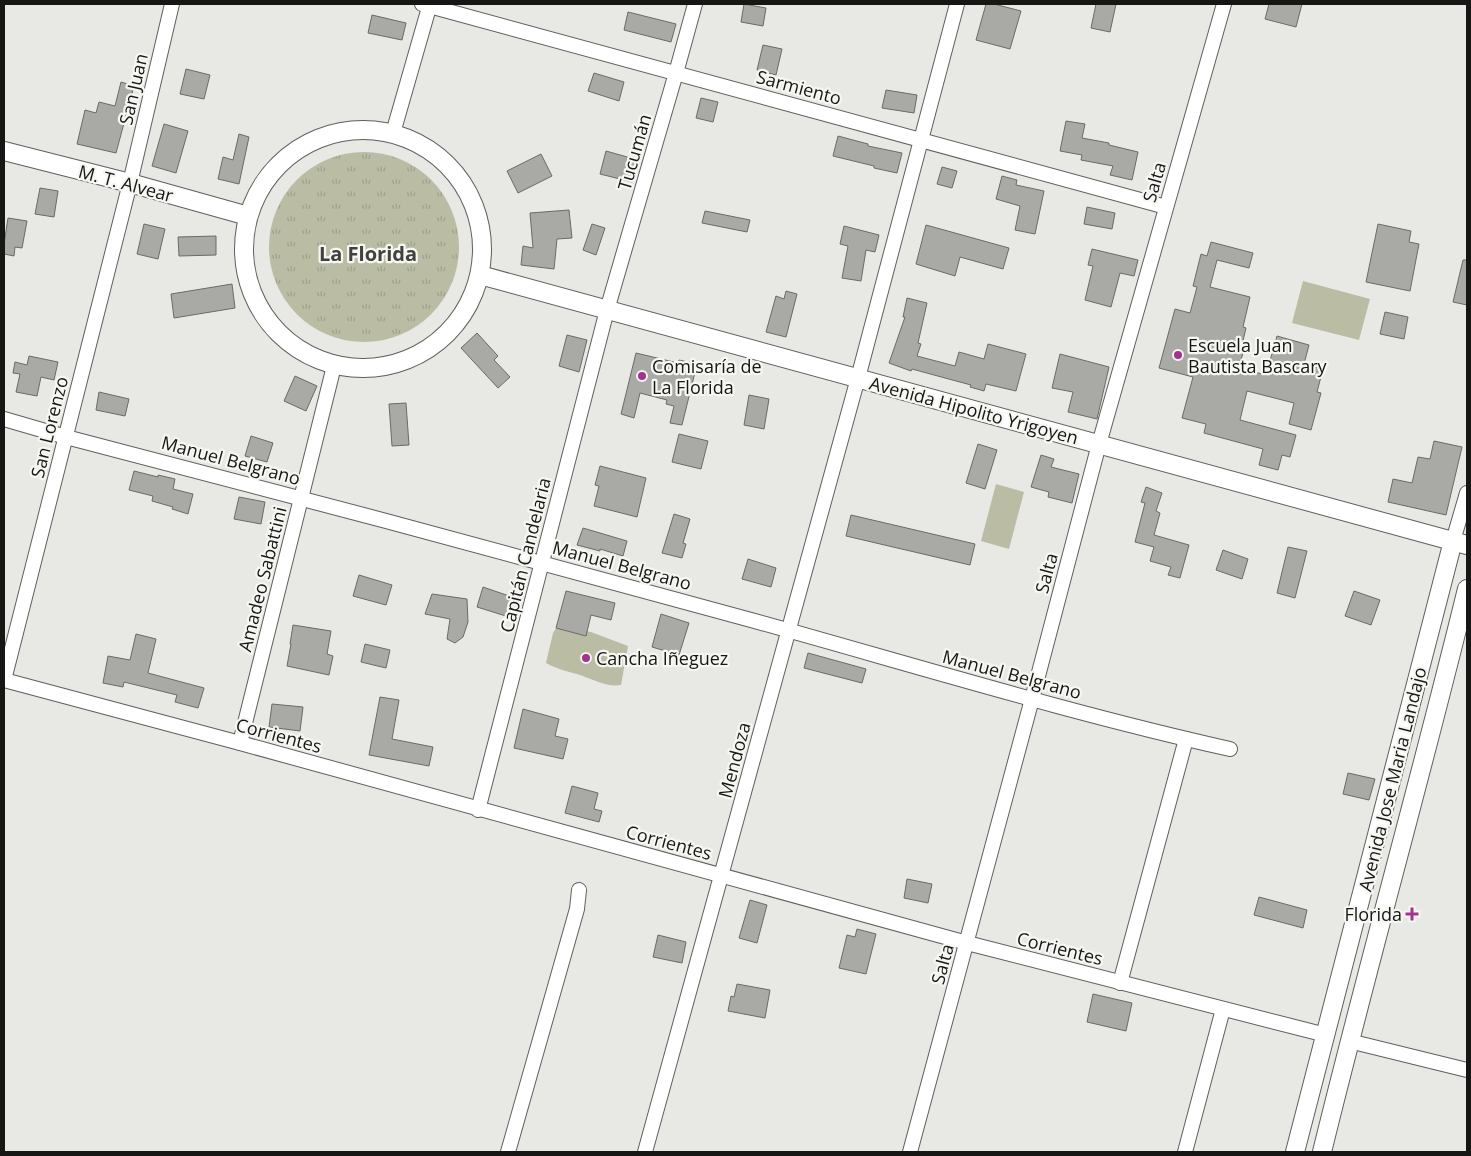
<svg xmlns="http://www.w3.org/2000/svg" width="1471" height="1156" viewBox="0 0 1471 1156" font-family="'Open Sans',sans-serif">
<defs>
<pattern id="park-tufts" width="24" height="20" patternUnits="userSpaceOnUse" patternTransform="scale(1.25)"><rect width="24" height="20" fill="#babda4"/><path d="M3 7l-1-3M5 7V3M7 7l1-3M15 17l-1-3M17 17v-4M19 17l1-3" fill="none" stroke="#9fa28c"/></pattern>
</defs>
<rect width="100%" height="100%" fill="#e8e9e5"/>
<!-- grass -->
<g fill="#babda4">
<path d="M 1303,281 L 1370,299 L 1359,340 L 1292,323 Z"/>
<path d="M 996,484 L 1024,492 L 1009,549 L 981,541 Z"/>
<path d="M 558,625 L 591,632 L 628,646 L 621,685 C 607,687 596,681 583,676 C 571,672 559,670 546,663 L 553,633 Z"/>
</g>
<!-- park -->
<circle fill="url(#park-tufts)" cx="364" cy="247" r="95"/>
<!-- building -->
<g fill="#a9aaa6" stroke="#6a6b67">
<path d="M 744,4 L 766,8 L 763,26 L 741,22 Z"/>
<path d="M 986,4 L 994,4 L 1021,11 L 1010,49 L 976,40 Z"/>
<path d="M 1096,4 L 1116,4 L 1110,32 L 1091,28 Z"/>
<path d="M 1269,4 L 1302,4 L 1296,27 L 1265,19 Z"/>
<path d="M 628,12 L 676,24 L 671,42 L 624,30 Z"/>
<path d="M 372,15 L 406,23 L 402,40 L 368,33 Z"/>
<path d="M 763,45 L 782,49 L 776,75 L 757,70 Z"/>
<path d="M 186,69 L 210,75 L 204,99 L 180,94 Z"/>
<path d="M 594,73 L 624,82 L 619,101 L 588,91 Z"/>
<path d="M 121,82 L 134,86 L 116,153 L 77,144 L 85,110 L 96,113 L 99,102 L 115,106 Z"/>
<path d="M 886,90 L 917,95 L 914,113 L 882,108 Z"/>
<path d="M 701,98 L 718,102 L 713,122 L 696,118 Z"/>
<path d="M 1066,121 L 1085,124 L 1082,138 L 1109,143 L 1109,145 L 1138,152 L 1132,180 L 1110,175 L 1113,166 L 1081,160 L 1082,155 L 1060,151 Z"/>
<path d="M 164,124 L 188,131 L 176,173 L 152,166 Z"/>
<path d="M 239,134 L 249,137 L 239,184 L 218,179 L 223,157 L 233,160 Z"/>
<path d="M 838,136 L 868,144 L 868,146 L 902,153 L 897,173 L 874,168 L 874,166 L 833,156 Z"/>
<path d="M 606,151 L 638,160 L 632,182 L 600,174 Z"/>
<path d="M 541,154 L 552,176 L 518,193 L 507,171 Z"/>
<path d="M 942,167 L 957,171 L 952,188 L 937,184 Z"/>
<path d="M 1002,176 L 1017,180 L 1016,185 L 1044,191 L 1035,234 L 1015,230 L 1020,206 L 996,199 Z"/>
<path d="M 40,188 L 58,191 L 54,217 L 35,214 Z"/>
<path d="M 1087,207 L 1115,213 L 1112,229 L 1084,224 Z"/>
<path d="M 569,210 L 572,238 L 557,239 L 554,269 L 521,265 L 523,246 L 533,248 L 530,213 Z"/>
<path d="M 705,211 L 750,220 L 747,232 L 702,223 Z"/>
<path d="M 8,218 L 27,221 L 22,248 L 15,247 L 14,256 L 4,254 L 4,244 Z"/>
<path d="M 144,224 L 165,229 L 158,259 L 137,254 Z"/>
<path d="M 592,224 L 605,228 L 596,255 L 583,250 Z"/>
<path d="M 1378,224 L 1411,231 L 1409,242 L 1419,244 L 1410,291 L 1366,282 Z"/>
<path d="M 926,225 L 1009,248 L 1003,269 L 960,257 L 955,276 L 916,264 Z"/>
<path d="M 844,226 L 879,235 L 875,252 L 866,250 L 861,281 L 842,278 L 848,246 L 840,244 Z"/>
<path d="M 216,236 L 216,255 L 179,256 L 178,237 Z"/>
<path d="M 1211,242 L 1253,253 L 1249,268 L 1217,260 L 1210,287 L 1250,297 L 1243,327 L 1246,328 L 1242,345 L 1245,345 L 1239,368 L 1266,375 L 1277,336 L 1309,345 L 1304,364 L 1323,369 L 1317,392 L 1321,393 L 1311,430 L 1289,424 L 1294,403 L 1247,391 L 1240,420 L 1296,435 L 1290,457 L 1282,455 L 1278,470 L 1259,465 L 1263,449 L 1204,433 L 1206,424 L 1182,418 L 1193,377 L 1159,368 L 1175,309 L 1190,313 L 1197,287 L 1193,286 L 1201,254 L 1207,256 Z"/>
<path d="M 1092,249 L 1138,260 L 1134,276 L 1120,273 L 1111,307 L 1085,300 L 1093,266 L 1088,265 Z"/>
<path d="M 1463,260 L 1467,260 L 1467,305 L 1453,302 Z"/>
<path d="M 232,284 L 235,308 L 174,318 L 171,294 Z"/>
<path d="M 786,291 L 797,294 L 786,337 L 766,332 L 776,296 L 784,299 Z"/>
<path d="M 907,298 L 927,303 L 918,343 L 921,344 L 917,356 L 955,366 L 959,352 L 984,359 L 988,344 L 1026,354 L 1016,391 L 986,384 L 984,391 L 970,387 L 971,385 L 945,378 L 912,369 L 911,371 L 889,363 L 905,317 L 903,317 Z"/>
<path d="M 1385,312 L 1408,317 L 1404,339 L 1380,334 Z"/>
<path d="M 477,333 L 498,356 L 494,360 L 510,377 L 498,388 L 461,348 Z"/>
<path d="M 567,335 L 587,340 L 579,372 L 559,366 Z"/>
<path d="M 636,353 L 678,363 L 679,360 L 697,364 L 682,425 L 670,423 L 674,406 L 666,404 L 667,400 L 640,393 L 634,418 L 621,414 Z"/>
<path d="M 1060,354 L 1109,367 L 1097,419 L 1068,412 L 1073,392 L 1052,388 Z"/>
<path d="M 29,356 L 58,362 L 54,380 L 41,377 L 37,396 L 16,392 L 20,374 L 13,373 L 15,362 L 27,365 Z"/>
<path d="M 295,376 L 317,386 L 306,411 L 284,401 Z"/>
<path d="M 99,392 L 129,399 L 125,416 L 96,410 Z"/>
<path d="M 749,395 L 769,399 L 764,429 L 744,425 Z"/>
<path d="M 406,403 L 409,445 L 392,446 L 389,404 Z"/>
<path d="M 679,434 L 708,441 L 701,469 L 672,462 Z"/>
<path d="M 251,436 L 273,443 L 267,462 L 245,456 Z"/>
<path d="M 1434,441 L 1462,447 L 1446,515 L 1388,502 L 1393,479 L 1412,483 L 1418,457 L 1430,459 Z"/>
<path d="M 978,444 L 997,450 L 985,489 L 966,483 Z"/>
<path d="M 1041,455 L 1054,459 L 1051,467 L 1079,474 L 1072,503 L 1048,497 L 1049,492 L 1031,487 Z"/>
<path d="M 600,466 L 646,478 L 637,517 L 594,506 L 599,486 L 595,485 Z"/>
<path d="M 134,471 L 158,477 L 158,475 L 175,479 L 173,489 L 193,494 L 188,514 L 172,509 L 173,507 L 152,501 L 153,496 L 129,490 Z"/>
<path d="M 1146,487 L 1162,493 L 1156,511 L 1160,513 L 1154,535 L 1189,545 L 1180,578 L 1168,575 L 1171,567 L 1150,561 L 1154,547 L 1135,542 L 1145,503 L 1141,502 Z"/>
<path d="M 239,497 L 265,502 L 261,524 L 234,519 Z"/>
<path d="M 674,514 L 690,519 L 683,543 L 686,544 L 682,558 L 662,553 Z"/>
<path d="M 851,515 L 975,544 L 970,565 L 846,536 Z"/>
<path d="M 583,528 L 627,541 L 623,556 L 600,549 L 600,551 L 577,545 Z"/>
<path d="M 1288,547 L 1307,551 L 1295,598 L 1277,593 Z"/>
<path d="M 1223,550 L 1248,559 L 1242,579 L 1216,570 Z"/>
<path d="M 748,559 L 776,568 L 771,587 L 742,579 Z"/>
<path d="M 359,575 L 392,585 L 386,605 L 353,596 Z"/>
<path d="M 483,587 L 515,598 L 509,617 L 477,607 Z"/>
<path d="M 566,591 L 615,603 L 611,620 L 591,615 L 586,636 L 556,628 Z"/>
<path d="M 1354,591 L 1380,600 L 1371,625 L 1345,616 Z"/>
<path d="M 432,594 L 467,599 L 468,622 L 463,637 L 455,643 L 447,639 L 450,619 L 425,614 Z"/>
<path d="M 661,614 L 689,623 L 679,655 L 652,647 Z"/>
<path d="M 293,625 L 331,631 L 327,654 L 333,656 L 329,675 L 287,666 L 291,644 L 290,644 Z"/>
<path d="M 136,634 L 156,639 L 148,673 L 204,688 L 198,708 L 175,702 L 177,695 L 124,682 L 123,687 L 103,683 L 108,656 L 130,660 Z"/>
<path d="M 365,644 L 390,650 L 386,668 L 361,662 Z"/>
<path d="M 808,653 L 866,669 L 862,683 L 804,668 Z"/>
<path d="M 380,697 L 399,700 L 392,739 L 433,747 L 429,766 L 369,755 Z"/>
<path d="M 272,704 L 303,707 L 300,731 L 269,727 Z"/>
<path d="M 523,709 L 559,719 L 555,736 L 568,739 L 563,759 L 514,748 Z"/>
<path d="M 1348,773 L 1375,779 L 1369,800 L 1343,794 Z"/>
<path d="M 572,786 L 598,793 L 594,809 L 602,811 L 599,822 L 565,813 Z"/>
<path d="M 907,879 L 932,884 L 928,903 L 904,898 Z"/>
<path d="M 1259,897 L 1307,910 L 1303,928 L 1254,915 Z"/>
<path d="M 750,900 L 767,905 L 757,943 L 739,938 Z"/>
<path d="M 857,929 L 876,934 L 866,974 L 839,968 L 847,935 L 855,937 Z"/>
<path d="M 658,935 L 686,942 L 682,963 L 653,957 Z"/>
<path d="M 737,984 L 770,990 L 765,1018 L 728,1011 L 731,996 L 734,997 Z"/>
<path d="M 1093,994 L 1132,1003 L 1126,1031 L 1087,1022 Z"/>
</g>
<g fill="none" stroke-linecap="round" stroke-linejoin="round">
<!-- minor casing -->
<g stroke="#5f5f5c" stroke-width="16">
<g id="minor">
<path d="M 422,4 L 1166,207"/>
<path d="M 393,133 L 430,4"/>
<path d="M 4,419 L 66,437 C 295,496 523,557 751,620 C 910,664 1069,713 1230,749"/>
<path d="M 1453,541 L 1467,493"/>
<path d="M 4,680 L 240,743 L 967,943 L 1326,1035"/>
<path d="M 4,680 L 130,183 L 172,4"/>
<path d="M 240,743 L 334,366"/>
<path d="M 478,810 L 607,310 L 676,73 L 695,4"/>
<path d="M 1120,983 L 1186,739"/>
<path d="M 1349,1041 L 1467,1070"/>
<path d="M 508,1152 L 577,909 L 579,890"/>
<path d="M 645,1152 L 858,378 L 957,4"/>
<path d="M 910,1152 L 1032,699 L 1099,444 L 1224,4"/>
<path d="M 1185,1152 L 1223,1009"/>
</g>
</g>
<!-- tertiary casing -->
<g stroke="#5f5f5c" stroke-width="20">
<g id="tertiary">
<circle cx="363" cy="249" r="119"/>
<path d="M 4,151 L 130,183 L 248,216"/>
<path d="M 480,275 L 1467,545"/>
<path d="M 1295,1152 L 1453,541"/>
<path d="M 1322,1152 C 1368,964 1421,777 1467,589"/>
</g>
</g>
<!-- minor -->
<use href="#minor" stroke="#fff" stroke-width="14"/>
<!-- tertiary -->
<use href="#tertiary" stroke="#fff" stroke-width="18"/>
</g>
<!-- markers -->
<g fill="#a5338e" stroke="#f6f6f2" stroke-width="2">
<circle cx="1178" cy="355" r="5"/>
<circle cx="642" cy="376" r="5"/>
<circle cx="586" cy="658" r="5"/>
<path d="M1409.5 906.5h5v5h5v5h-5v5h-5v-5h-5v-5h5z"/>
</g>
<g text-anchor="middle" dominant-baseline="central" stroke-width="4.5" stroke-linejoin="round" paint-order="stroke">
<!-- street labels -->
<g font-size="18" fill="#161615" stroke="#f6f6f2">
<text transform="translate(799 87) rotate(15)">Sarmiento</text>
<text transform="translate(133 89) rotate(-77)">San Juan</text>
<text transform="translate(634 152) rotate(-74)">Tucumán</text>
<text transform="translate(1154 182) rotate(-74)">Salta</text>
<text transform="translate(126 183) rotate(15)">M. T. Alvear</text>
<text transform="translate(974 410) rotate(15)">Avenida Hipolito Yrigoyen</text>
<text transform="translate(49 427) rotate(-76)">San Lorenzo</text>
<text transform="translate(231 460) rotate(15)">Manuel Belgrano</text>
<text transform="translate(525 555) rotate(-76)">Capitán Candelaria</text>
<text transform="translate(622 565) rotate(15)">Manuel Belgrano</text>
<text transform="translate(1046 573) rotate(-75)">Salta</text>
<text transform="translate(262 579) rotate(-76)">Amadeo Sabattini</text>
<text transform="translate(1012 674) rotate(15)">Manuel Belgrano</text>
<text transform="translate(279 735) rotate(15)">Corrientes</text>
<text transform="translate(734 760) rotate(-75)">Mendoza</text>
<text transform="translate(1392 779) rotate(-76)">Avenida Jose Maria Landajo</text>
<text transform="translate(669 842) rotate(15)">Corrientes</text>
<text transform="translate(1060 948) rotate(14)">Corrientes</text>
<text transform="translate(942 964) rotate(-75)">Salta</text>
</g>
<!-- poi labels -->
<g font-size="18" fill="#161615" stroke="#f6f6f2" text-anchor="start">
<text x="1188" y="345">Escuela Juan<tspan x="1188" dy="21">Bautista Bascary</tspan></text>
<text x="652" y="366">Comisaría de<tspan x="652" dy="21">La Florida</tspan></text>
<text x="596" y="658">Cancha Iñeguez</text>
<text x="1402" y="914" text-anchor="end">Florida</text>
</g>
<!-- quarter labels -->
<g font-size="20" font-weight="bold" fill="#40403d" stroke="#f6f6f2">
<text x="368" y="253">La Florida</text>
</g>
</g>
<!-- border -->
<rect width="1471" height="1156" fill="none" stroke="#161615" stroke-width="10"/>
</svg>
